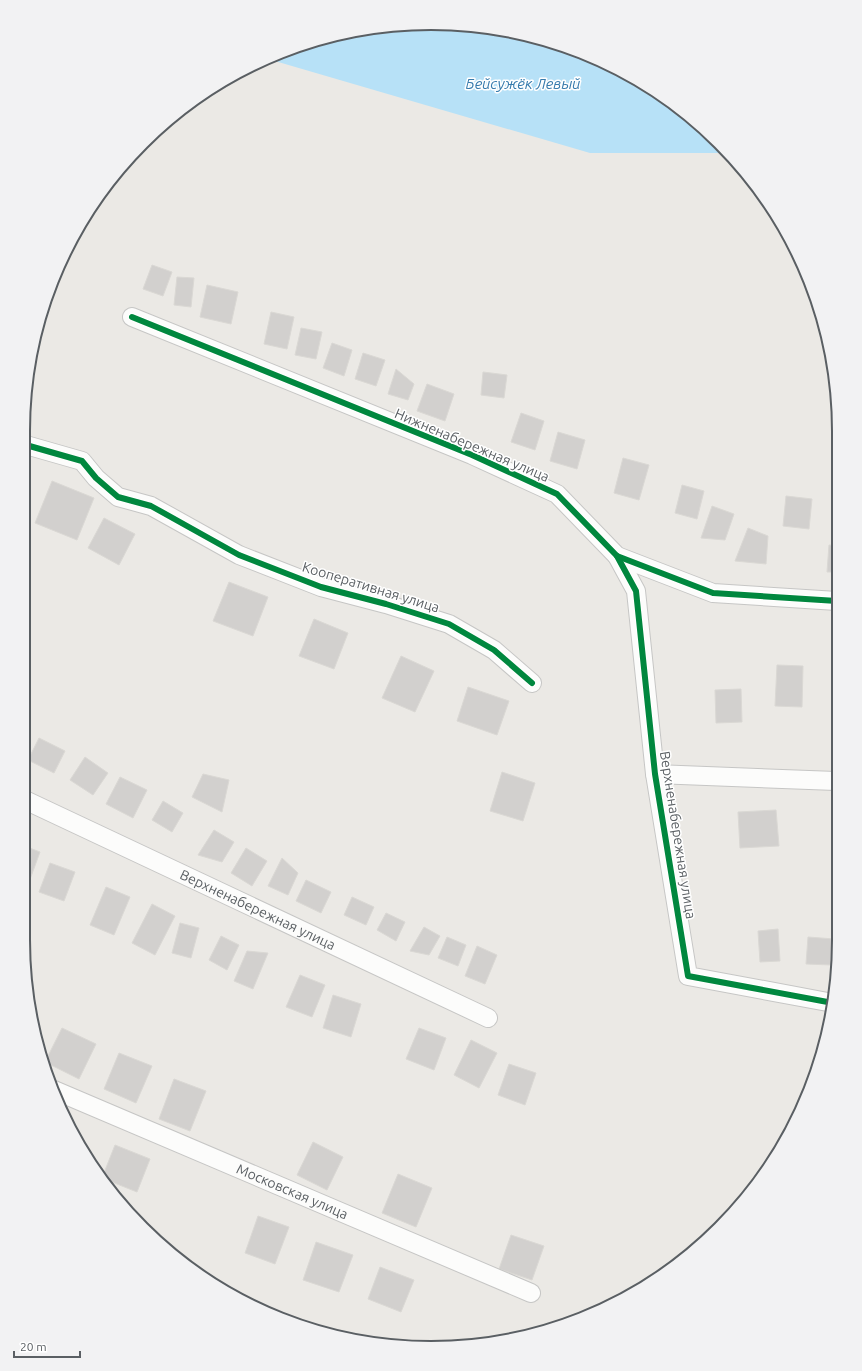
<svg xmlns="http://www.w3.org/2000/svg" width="862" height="1371" viewBox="0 0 862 1371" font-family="Ubuntu,sans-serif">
<rect width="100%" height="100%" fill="#ebe9e5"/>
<!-- water -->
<path fill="#b7e1f7" d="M 458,24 L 537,37 L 612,65 L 680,107 L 728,153 L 590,153 L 268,59 L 300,45 L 378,26 Z"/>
<!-- building -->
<g fill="#d2d0ce" stroke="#dad8d4">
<path d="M 152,265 L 172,272 L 163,296 L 143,289 Z"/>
<path d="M 177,277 L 194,278 L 191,307 L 174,305 Z"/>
<path d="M 207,285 L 238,292 L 231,324 L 200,317 Z"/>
<path d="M 271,312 L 294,317 L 287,349 L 264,344 Z"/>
<path d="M 301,328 L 322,332 L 316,359 L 295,355 Z"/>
<path d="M 332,343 L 352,350 L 344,376 L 323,368 Z"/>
<path d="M 363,353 L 385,360 L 376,386 L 355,379 Z"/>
<path d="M 396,369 L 414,384 L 408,400 L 388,394 Z"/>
<path d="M 483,372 L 507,375 L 504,398 L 481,395 Z"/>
<path d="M 427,384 L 454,394 L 445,421 L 417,411 Z"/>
<path d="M 521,413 L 544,421 L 535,450 L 511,442 Z"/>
<path d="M 558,432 L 585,440 L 577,469 L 550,461 Z"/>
<path d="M 623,458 L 649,465 L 639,500 L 614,493 Z"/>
<path d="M 52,481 L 94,498 L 77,540 L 35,523 Z"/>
<path d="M 682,485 L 704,491 L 697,519 L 675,513 Z"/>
<path d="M 786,496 L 812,499 L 809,529 L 783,526 Z"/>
<path d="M 712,506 L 734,514 L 725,540 L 701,538 Z"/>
<path d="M 104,518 L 135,534 L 119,565 L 88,548 Z"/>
<path d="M 748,528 L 768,536 L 766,564 L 735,561 Z"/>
<path d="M 829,545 L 837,546 L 837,572 L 827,572 Z"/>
<path d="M 229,582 L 268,597 L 253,636 L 213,621 Z"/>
<path d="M 314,619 L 348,633 L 334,669 L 299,656 Z"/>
<path d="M 401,656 L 434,671 L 415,712 L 382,698 Z"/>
<path d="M 777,665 L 803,666 L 802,707 L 775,706 Z"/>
<path d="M 468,687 L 509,701 L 497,735 L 457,721 Z"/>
<path d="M 741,689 L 742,722 L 716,723 L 715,690 Z"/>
<path d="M 39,738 L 65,751 L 54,773 L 28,760 Z"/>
<path d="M 85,757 L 108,773 L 93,795 L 70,780 Z"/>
<path d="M 502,772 L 535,783 L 523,821 L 490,811 Z"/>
<path d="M 203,774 L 229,780 L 222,812 L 192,797 Z"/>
<path d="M 120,777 L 147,790 L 133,818 L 106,804 Z"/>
<path d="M 163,801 L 183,813 L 172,832 L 152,820 Z"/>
<path d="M 776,810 L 779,846 L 740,848 L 738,812 Z"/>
<path d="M 214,830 L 234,842 L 222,862 L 198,855 Z"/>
<path d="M 27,847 L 40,852 L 29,882 L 27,881 Z"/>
<path d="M 246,848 L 267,861 L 252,886 L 231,873 Z"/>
<path d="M 282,858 L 298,873 L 288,895 L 268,886 Z"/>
<path d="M 50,863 L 75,872 L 64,901 L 39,892 Z"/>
<path d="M 306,880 L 331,892 L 321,913 L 296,901 Z"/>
<path d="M 106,887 L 130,897 L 114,935 L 90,925 Z"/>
<path d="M 352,897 L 374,907 L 366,925 L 344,915 Z"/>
<path d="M 152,904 L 175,916 L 155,955 L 132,943 Z"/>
<path d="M 386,913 L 405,922 L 396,941 L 377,930 Z"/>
<path d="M 180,923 L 199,928 L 191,958 L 172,953 Z"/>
<path d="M 424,927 L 440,936 L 429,955 L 410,951 Z"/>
<path d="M 778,929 L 780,961 L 760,962 L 758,931 Z"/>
<path d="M 221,936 L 239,945 L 227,970 L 209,960 Z"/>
<path d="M 447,937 L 466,945 L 458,966 L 438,958 Z"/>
<path d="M 808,937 L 834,939 L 832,965 L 806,964 Z"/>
<path d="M 477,946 L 497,955 L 485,984 L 465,976 Z"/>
<path d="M 247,951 L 268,953 L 253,989 L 234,981 Z"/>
<path d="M 300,975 L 325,985 L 312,1017 L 286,1007 Z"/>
<path d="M 333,995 L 361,1004 L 351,1037 L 323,1028 Z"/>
<path d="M 62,1028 L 96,1044 L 79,1079 L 45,1062 Z"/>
<path d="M 419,1028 L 446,1038 L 434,1070 L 406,1059 Z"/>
<path d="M 471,1040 L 497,1053 L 479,1088 L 454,1075 Z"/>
<path d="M 119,1053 L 152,1066 L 136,1103 L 104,1089 Z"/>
<path d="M 509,1064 L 536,1073 L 525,1105 L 498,1095 Z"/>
<path d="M 174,1079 L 206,1091 L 190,1131 L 159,1119 Z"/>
<path d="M 313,1142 L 343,1157 L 327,1190 L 297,1175 Z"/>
<path d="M 115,1145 L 150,1159 L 137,1192 L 102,1178 Z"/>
<path d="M 398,1174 L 432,1188 L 416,1227 L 382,1213 Z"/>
<path d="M 258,1216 L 289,1227 L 275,1264 L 245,1253 Z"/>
<path d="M 511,1235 L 544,1246 L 532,1280 L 499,1269 Z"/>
<path d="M 316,1242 L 353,1255 L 339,1292 L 303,1280 Z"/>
<path d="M 380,1267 L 414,1280 L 401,1312 L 368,1299 Z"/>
</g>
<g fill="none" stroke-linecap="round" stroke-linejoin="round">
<!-- street casing -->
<g stroke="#c6c6c5" stroke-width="20">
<g id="street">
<path d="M 132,317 L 472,455 L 557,494 L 617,556 L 713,593 L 837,601"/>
<path d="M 26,445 L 82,461 L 96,478 L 118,497 L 151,506 L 239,555 L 321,587 L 386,604 L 449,624 L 494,650 L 532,683"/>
<path d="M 617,556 L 636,591 L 655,774 L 688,976 L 833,1003"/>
<path d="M 655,774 L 836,781"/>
<path id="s1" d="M 27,801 L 488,1018"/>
<path id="s2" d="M 54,1090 L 531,1293"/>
</g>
</g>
<!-- street -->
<use href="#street" stroke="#fcfcfb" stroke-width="18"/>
<!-- cycleway casing -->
<g stroke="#fff" stroke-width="8">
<g id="cycleway">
<path d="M 132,317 L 472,455 L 557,494 L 617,556 L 713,593 L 837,601"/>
<path d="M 26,445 L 82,461 L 96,478 L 118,497 L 151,506 L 239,555 L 321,587 L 386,604 L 449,624 L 494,650 L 532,683"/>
<path d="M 617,556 L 636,591 L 655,774 L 688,976 L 833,1003"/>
</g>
</g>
<!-- cycleway -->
<use href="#cycleway" stroke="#00873e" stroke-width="6"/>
</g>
<g text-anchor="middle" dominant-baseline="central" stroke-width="3" stroke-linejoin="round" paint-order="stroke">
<!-- street labels -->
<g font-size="14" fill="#5a5f63" stroke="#fff">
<text transform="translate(472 445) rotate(23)">Нижненабережная улица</text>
<text transform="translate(371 587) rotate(17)">Кооперативная улица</text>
<text transform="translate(678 835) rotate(81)">Верхненабережная улица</text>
<text stroke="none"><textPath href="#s1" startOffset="255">Верхненабережная улица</textPath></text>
<text stroke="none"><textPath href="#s2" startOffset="259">Московская улица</textPath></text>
</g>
<!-- water labels -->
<g font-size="15" font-style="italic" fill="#377bad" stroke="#fff">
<text x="523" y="83">Бейсужёк Левый</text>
</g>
</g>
<!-- crop -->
<path d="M0 0H862V1371H0ZM431 30H431A401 401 0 0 1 832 431V940A401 401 0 0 1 431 1341H431A401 401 0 0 1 30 940V431A401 401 0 0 1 431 30Z" fill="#f2f2f3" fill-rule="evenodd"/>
<path fill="none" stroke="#5a5f63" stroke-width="2" d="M431 30H431A401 401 0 0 1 832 431V940A401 401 0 0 1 431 1341H431A401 401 0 0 1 30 940V431A401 401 0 0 1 431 30Z"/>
<!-- scale -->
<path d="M14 1351v6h66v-6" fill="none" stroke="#5a5f63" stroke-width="2"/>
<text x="20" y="1351" font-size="12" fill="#5a5f63" stroke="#ffffff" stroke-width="3" paint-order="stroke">20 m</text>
</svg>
